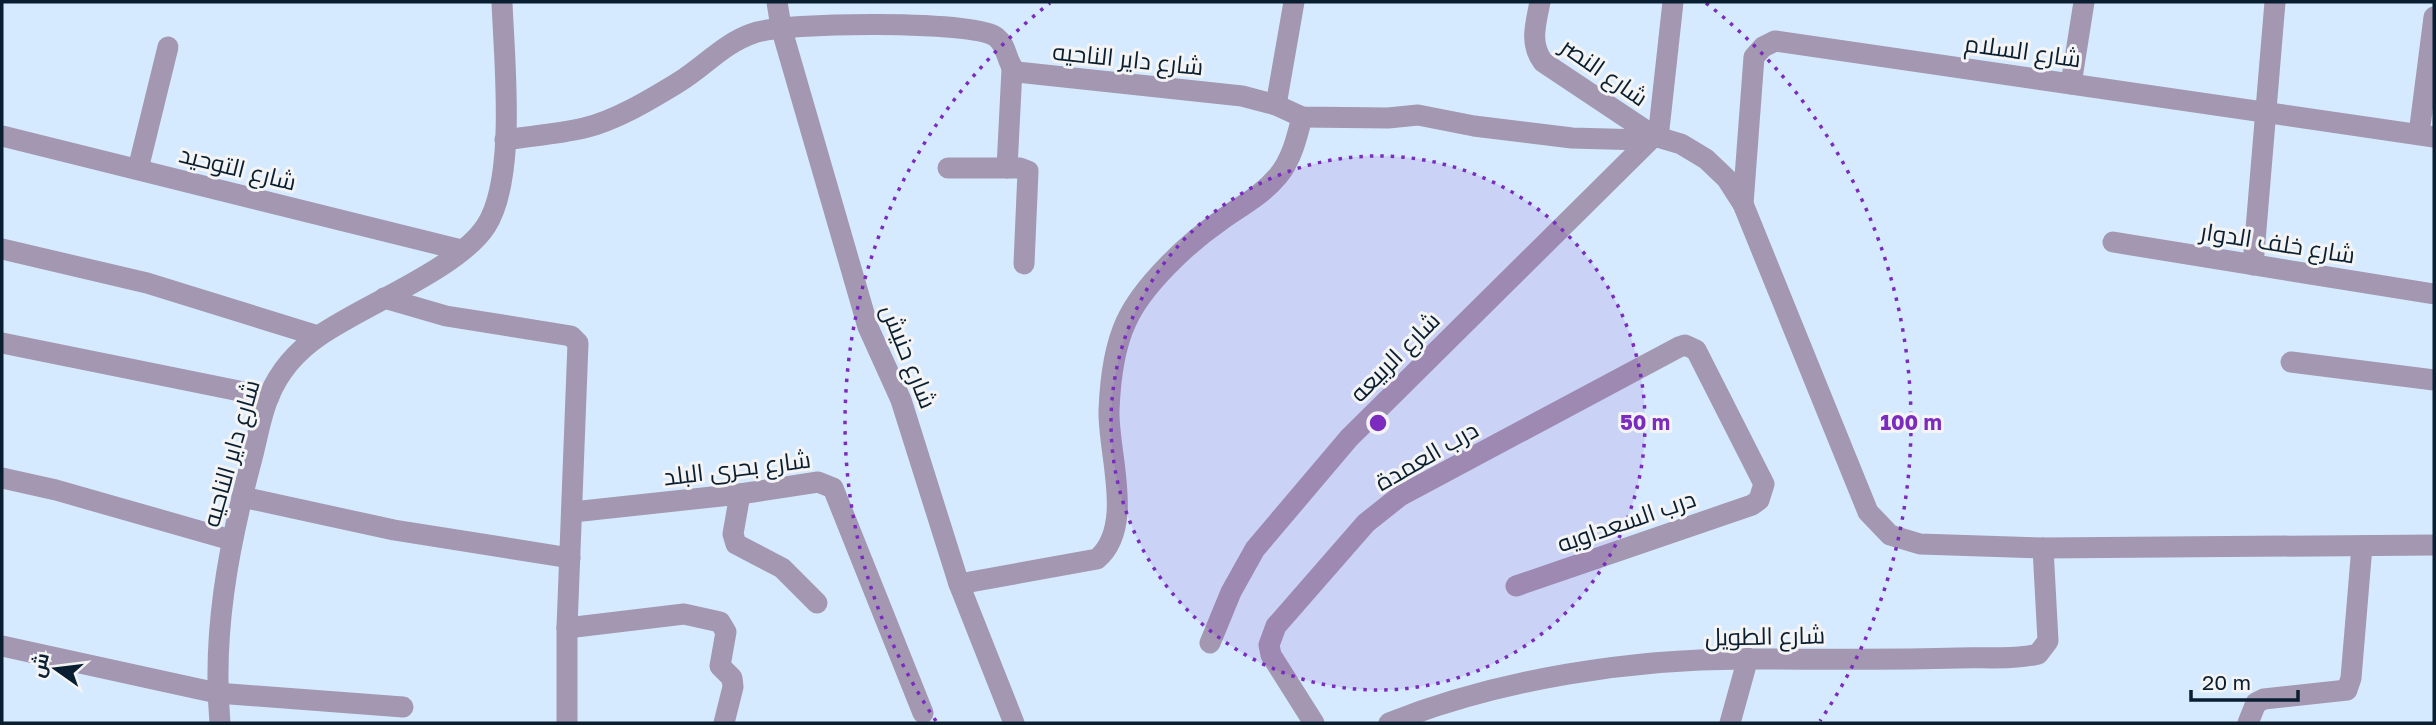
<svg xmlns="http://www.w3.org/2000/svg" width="2436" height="725" viewBox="0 0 2436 725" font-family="'Golos Text',Cairo,sans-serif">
<rect width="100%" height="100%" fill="#d5eafe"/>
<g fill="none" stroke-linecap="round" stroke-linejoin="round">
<!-- minor -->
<g stroke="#a397b1" stroke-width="21">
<path d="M 777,2 L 781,27 L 868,327 L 901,400 L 959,584 L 1014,723"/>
<path d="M 1540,2 C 1536,23 1529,43 1543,62 L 1654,136 L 1681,144 L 1706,159 L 1727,179 L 1743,204 L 1868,512 L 1890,535 L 1920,544 L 2043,548 L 2434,545"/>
<path d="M 2071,84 L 2084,2"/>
<path d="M 1276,105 L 1294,2"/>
<path d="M 2419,134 L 2434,17"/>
<path d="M 2,136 L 461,250"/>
<path d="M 505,140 C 531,136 558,134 584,128 C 617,120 651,99 679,82 C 706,65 724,43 754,33 C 784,22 974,20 996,37 C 1009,47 1005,63 1017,72 L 1242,96 L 1276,105 L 1302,117 L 1388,118 L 1418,115 L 1474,126 L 1572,138 L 1644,140 L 1654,136 L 1659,129 L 1673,2"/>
<path d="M 948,168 L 1020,168 L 1028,171 L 1024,264"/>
<path d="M 1007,168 L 1012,69"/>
<path d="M 138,169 L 168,47"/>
<path d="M 1743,204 L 1754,57 L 1763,47 L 1775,41 L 2434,137"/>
<path d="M 2113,242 L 2434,294"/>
<path d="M 2,249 L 147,283 L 318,336"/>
<path d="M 2253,265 L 2275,2"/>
<path d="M 384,298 L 446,316 L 571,336 L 578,343 L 567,628 L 567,723"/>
<path d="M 2,343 L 269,397"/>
<path d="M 2291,362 L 2434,380"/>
<path d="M 2,478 L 56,490 L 231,540"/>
<path d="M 740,494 L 733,534 L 736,544 L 782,568 L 817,603"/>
<path d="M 242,497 L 394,530 L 570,558"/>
<path d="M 573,512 L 740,494 L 818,482 L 833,488 L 923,713"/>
<path d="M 959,584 L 1097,559 C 1135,527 1108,454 1109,411 C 1110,383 1114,348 1126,322 C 1142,286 1188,243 1220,221 C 1241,206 1261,196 1278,176 C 1292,159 1297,137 1302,117"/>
<path d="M 567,628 L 684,614 L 720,622 L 726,632 L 720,666 L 732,678 L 733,687 L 724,723"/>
<path d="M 1210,643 L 1231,592 L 1255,549 L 1349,438 L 1654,136"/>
<path d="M 2,646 L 217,693 L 403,707"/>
<path d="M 220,723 C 212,634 228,549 251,462 C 257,441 260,417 269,396 C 279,372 297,351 319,336 C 363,305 458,269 486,226 C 517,178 504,59 502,2"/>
<path d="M 1314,723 L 1271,655 L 1269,645 L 1276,626 L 1366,523 L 1400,496 L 1679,347 L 1685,345 L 1696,350 L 1764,484 L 1759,500 L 1752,505 L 1516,586"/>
<path d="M 1389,723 C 1500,679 1633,658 1752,659 C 1821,659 1890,660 1958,658 C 1984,657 2013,660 2038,654 L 2048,641 L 2043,548"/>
<path d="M 1730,723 L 1748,658"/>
<path d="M 2248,723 L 2256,703 L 2264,699 L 2347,690 L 2351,678 L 2362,546"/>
</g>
</g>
<!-- distance rings -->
<circle cx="1378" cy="423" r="267" fill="#7b2cbf" fill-opacity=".12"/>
<g fill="none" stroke="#7b2cbf" stroke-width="3.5" stroke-dasharray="3.5 7">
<circle cx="1378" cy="423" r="267"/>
<path d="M936 721A533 533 0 0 1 1050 3M1706 3A533 533 0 0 1 1820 721"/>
</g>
<g text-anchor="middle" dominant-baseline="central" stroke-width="6" stroke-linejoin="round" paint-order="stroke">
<!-- street labels -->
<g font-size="24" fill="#091e30" stroke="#f4f4f4">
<text transform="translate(2023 50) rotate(8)">شارع السلام</text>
<text transform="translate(1128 58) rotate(6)">شارع داير الناحيه</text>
<text transform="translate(1605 71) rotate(35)">شارع النصر</text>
<text transform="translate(238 167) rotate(14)">شارع التوحيد</text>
<text transform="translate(2278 242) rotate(9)">شارع خلف الدوار</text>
<text transform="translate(910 356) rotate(68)">شارع حنيش</text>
<text transform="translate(1394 356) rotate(-45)">شارع الربيعه</text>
<text transform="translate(230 453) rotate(-74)">شارع داير الناحيه</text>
<text transform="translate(1426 455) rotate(-30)">درب العمدة</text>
<text transform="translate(737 467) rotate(-7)">شارع بحرى البلد</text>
<text transform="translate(1626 520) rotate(-19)">درب السعداويه</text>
<text transform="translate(1765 635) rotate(-1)">شارع الطويل</text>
</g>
</g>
<circle cx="1378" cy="423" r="10" fill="#7b2cbf" stroke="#f4f4f4" stroke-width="3.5"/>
<g font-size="21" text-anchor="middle" font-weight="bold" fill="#7b2cbf" stroke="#f4f4f4" stroke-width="6" stroke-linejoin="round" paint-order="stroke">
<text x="1645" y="430">50 m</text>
<text x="1911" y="430">100 m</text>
</g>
<!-- border -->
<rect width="2436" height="725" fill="none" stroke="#091e30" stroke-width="7"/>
<!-- north arrow -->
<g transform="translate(56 669) rotate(284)" stroke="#f4f4f4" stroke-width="5" paint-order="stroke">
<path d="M0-5L12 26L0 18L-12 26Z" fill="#091e30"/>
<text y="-10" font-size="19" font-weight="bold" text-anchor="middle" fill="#091e30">ش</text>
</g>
<!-- scale -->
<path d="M2191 690v10h107v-10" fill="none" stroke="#091e30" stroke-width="3.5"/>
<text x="2202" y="690" font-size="21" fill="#091e30" stroke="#f4f4f4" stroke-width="5" paint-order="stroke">20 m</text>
</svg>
